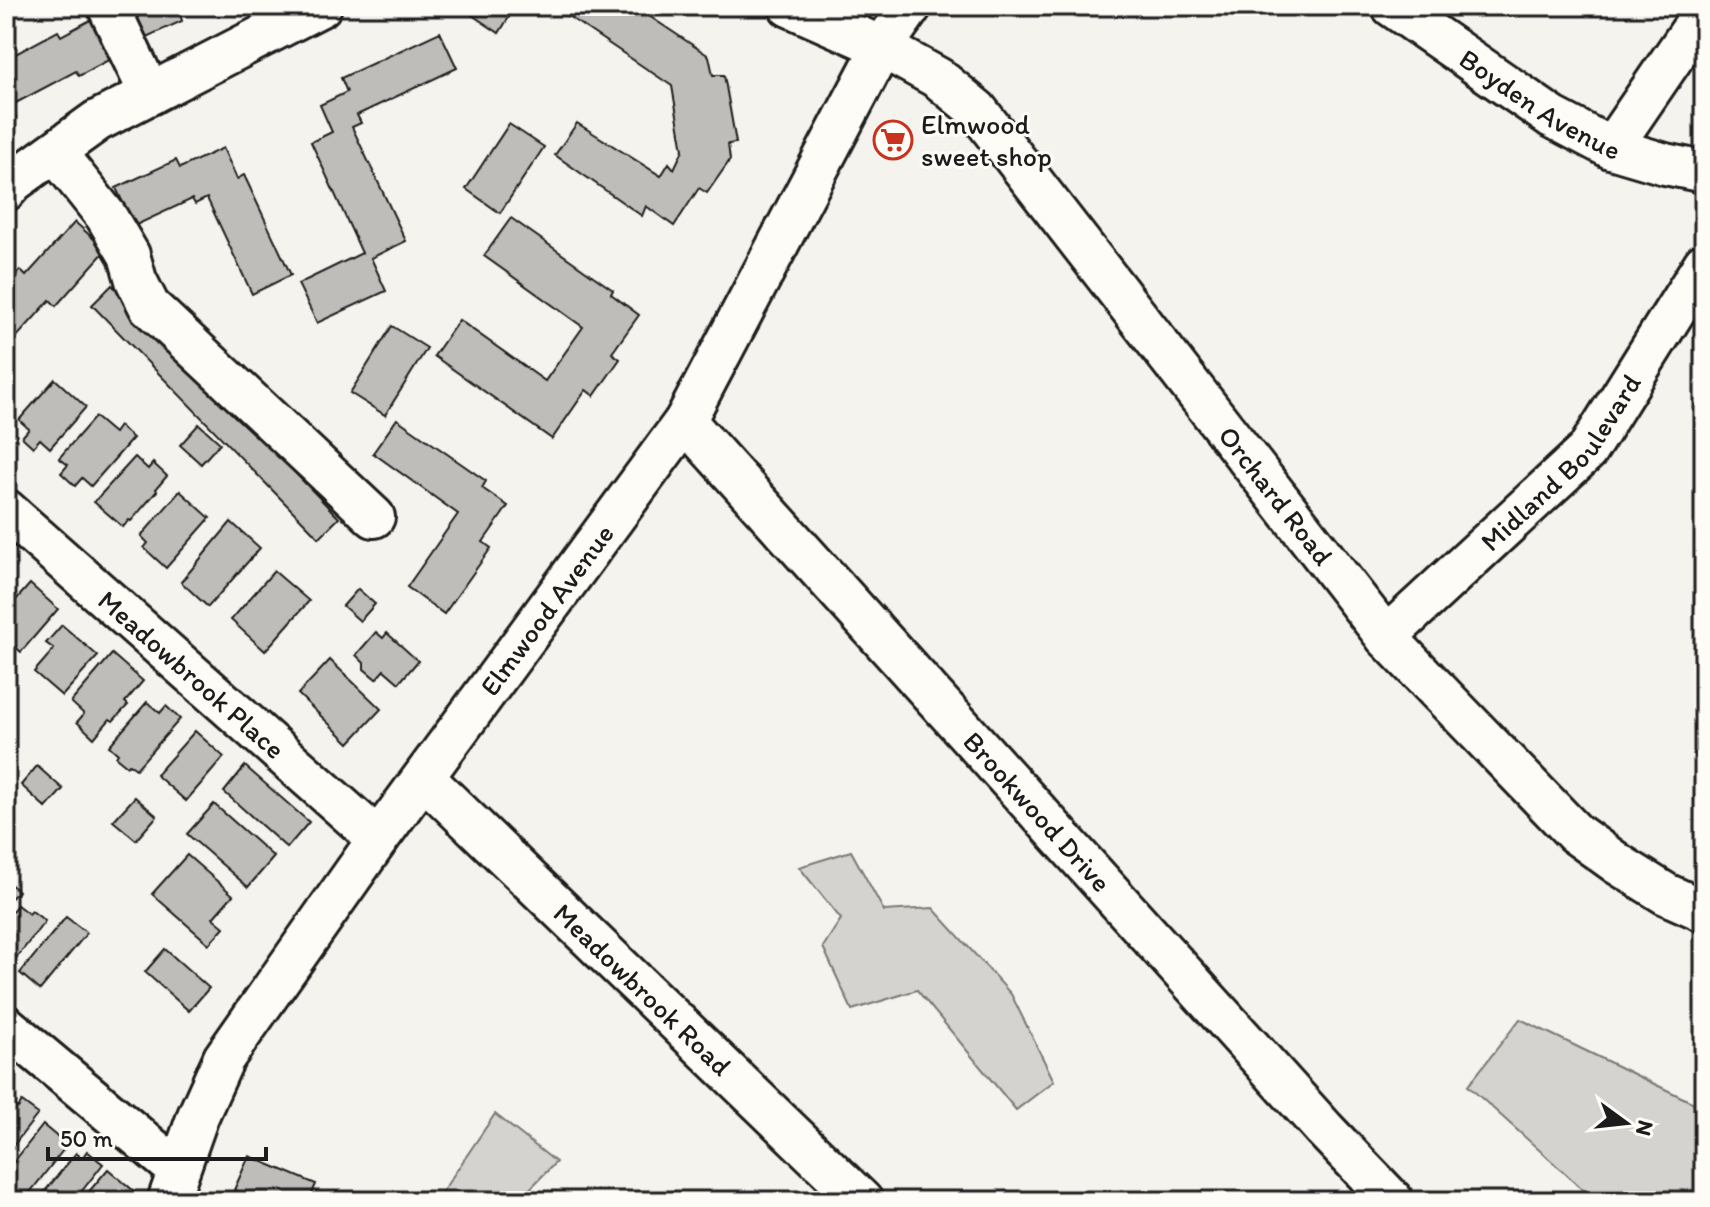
<svg xmlns="http://www.w3.org/2000/svg" width="1710" height="1207" viewBox="0 0 1710 1207" font-family="Itim,sans-serif">
<rect width="100%" height="100%" fill="#f4f3ee"/>
<filter id="ink" filterUnits="userSpaceOnUse"><feTurbulence type="fractalNoise" baseFrequency=".0125" numOctaves="2"/><feDisplacementMap in="SourceGraphic" scale="16" xChannelSelector="R" yChannelSelector="G"/><feConvolveMatrix kernelMatrix="1 2 1 2 8 2 1 2 1" color-interpolation-filters="sRGB"/></filter>
<g filter="url(#ink)">
<!-- green -->
<g fill="#d4d3cf" stroke="#787876" stroke-width="2">
<path d="M 851,851 L 884,911 L 933,908 L 1011,994 L 1054,1081 L 1016,1110 L 917,990 L 852,1010 L 823,947 L 841,919 L 799,867 Z"/>
<path d="M 1520,1019 L 1704,1108 L 1704,1201 L 1596,1201 L 1468,1086 Z"/>
<path d="M 495,1114 L 556,1162 L 518,1201 L 436,1201 Z"/>
</g>
<!-- building -->
<g fill="#bebdba" stroke="#1c1c1c" stroke-width="2">
<path d="M 128,6 L 196,6 L 180,14 L 182,21 L 144,38 Z"/>
<path d="M 465,6 L 516,6 L 499,33 L 463,9 Z"/>
<path d="M 553,6 L 634,6 L 709,56 L 713,75 L 724,75 L 736,143 L 728,144 L 730,160 L 707,193 L 699,188 L 674,226 L 646,206 L 642,216 L 555,155 L 577,123 L 661,176 L 669,163 L 674,169 L 683,150 L 672,86 Z"/>
<path d="M 94,18 L 114,57 L 79,76 L 76,71 L 10,106 L 16,117 L 6,122 L 6,59 L 58,31 L 61,36 Z"/>
<path d="M 440,32 L 457,68 L 357,115 L 361,123 L 352,127 L 406,241 L 371,258 L 386,291 L 317,323 L 298,284 L 362,253 L 311,142 L 332,132 L 320,105 L 347,92 L 341,78 Z"/>
<path d="M 509,124 L 544,147 L 500,213 L 466,189 Z"/>
<path d="M 223,148 L 237,179 L 244,175 L 291,275 L 252,294 L 207,198 L 195,204 L 192,199 L 134,226 L 116,188 L 176,160 L 180,168 Z"/>
<path d="M 511,218 L 613,290 L 611,294 L 639,315 L 612,353 L 620,359 L 594,396 L 586,390 L 552,439 L 434,356 L 459,320 L 545,381 L 583,327 L 484,256 Z"/>
<path d="M 75,222 L 106,250 L 56,306 L 50,300 L 6,349 L 6,286 L 20,270 L 26,276 Z"/>
<path d="M 112,285 L 339,518 L 319,538 L 92,305 Z"/>
<path d="M 392,326 L 427,348 L 385,415 L 350,393 Z"/>
<path d="M 55,379 L 86,407 L 50,448 L 40,439 L 33,447 L 22,437 L 29,429 L 19,420 Z"/>
<path d="M 95,417 L 114,433 L 119,426 L 133,438 L 91,486 L 82,478 L 75,486 L 61,473 L 68,465 L 59,458 Z"/>
<path d="M 397,419 L 486,481 L 482,488 L 508,506 L 483,542 L 491,548 L 444,614 L 407,587 L 458,514 L 373,453 Z"/>
<path d="M 199,424 L 220,443 L 201,464 L 180,445 Z"/>
<path d="M 135,457 L 148,469 L 153,463 L 167,476 L 156,489 L 157,491 L 131,521 L 129,520 L 123,527 L 94,502 Z"/>
<path d="M 180,491 L 210,518 L 166,568 L 144,548 L 148,543 L 141,536 Z"/>
<path d="M 231,522 L 260,548 L 208,607 L 181,582 Z"/>
<path d="M 274,571 L 309,601 L 265,651 L 231,620 Z"/>
<path d="M 30,584 L 58,609 L 21,652 L 6,638 L 6,611 Z"/>
<path d="M 358,589 L 375,604 L 360,621 L 343,606 Z"/>
<path d="M 62,625 L 98,656 L 62,696 L 34,672 L 54,649 L 46,643 Z"/>
<path d="M 376,632 L 383,638 L 387,633 L 418,661 L 399,683 L 384,670 L 376,679 L 364,669 L 364,663 L 356,655 Z"/>
<path d="M 112,654 L 143,681 L 125,702 L 128,705 L 113,721 L 110,719 L 94,738 L 77,722 L 84,714 L 71,702 Z"/>
<path d="M 330,660 L 381,709 L 349,743 L 298,694 Z"/>
<path d="M 147,702 L 160,713 L 166,706 L 180,719 L 136,769 L 129,764 L 127,766 L 116,757 L 118,754 L 109,746 Z"/>
<path d="M 195,731 L 224,757 L 186,801 L 156,775 Z"/>
<path d="M 37,766 L 63,789 L 46,808 L 21,785 Z"/>
<path d="M 245,766 L 309,822 L 287,848 L 224,792 Z"/>
<path d="M 135,797 L 157,816 L 136,840 L 113,821 Z"/>
<path d="M 214,804 L 274,857 L 248,887 L 187,834 Z"/>
<path d="M 187,855 L 233,895 L 213,918 L 224,927 L 209,944 L 152,894 Z"/>
<path d="M 6,880 L 18,891 L 6,904 Z"/>
<path d="M 17,905 L 29,914 L 32,911 L 45,921 L 11,965 L 6,961 L 6,919 Z"/>
<path d="M 66,917 L 87,933 L 40,990 L 20,973 Z"/>
<path d="M 165,949 L 209,988 L 189,1011 L 145,972 Z"/>
<path d="M 22,1102 L 38,1114 L 6,1155 L 6,1110 L 12,1103 L 18,1108 Z"/>
<path d="M 43,1125 L 67,1145 L 24,1200 L 6,1186 L 6,1172 Z"/>
<path d="M 87,1151 L 103,1164 L 74,1201 L 37,1201 L 76,1153 L 82,1158 Z"/>
<path d="M 249,1156 L 316,1184 L 309,1201 L 259,1201 L 234,1190 Z"/>
<path d="M 108,1169 L 135,1192 L 128,1201 L 81,1201 Z"/>
</g>
<g fill="none" stroke-linecap="round" stroke-linejoin="round">
<!-- minor casing -->
<g stroke="#1c1c1c" stroke-width="46">
<g id="minor">
<path d="M 108,6 L 150,94"/>
<path id="s1" d="M 789,6 L 882,47 L 938,78 L 977,110 L 1386,637 L 1575,833 L 1618,864 L 1666,894 L 1704,911"/>
<path id="s2" d="M 1392,6 L 1552,117 L 1611,148 L 1665,164 L 1704,172"/>
<path d="M 1611,148 L 1704,12"/>
<path d="M 55,152 L 106,216 L 129,255 L 136,280 L 149,306 L 374,517"/>
<path d="M 6,190 L 14,181 L 97,121 L 321,6"/>
<path id="s3" d="M 685,421 L 1324,1129 L 1393,1201"/>
<path id="s4" d="M 6,510 L 378,839"/>
<path id="s5" d="M 1386,637 L 1587,451 L 1704,264"/>
<path id="s6" d="M 424,778 L 862,1201"/>
<path d="M 6,1026 L 178,1170"/>
<path id="s7" d="M 168,1201 L 198,1116 L 224,1058 L 378,839 L 685,421 L 882,47 L 911,6"/>
</g>
</g>
<!-- minor -->
<use href="#minor" stroke="#fdfcf7" stroke-width="40"/>
</g>
</g>
<!-- icons -->
<defs>
<g id="supermarket-ring" transform="scale(2)"><circle r="9.5" fill="#fdfcf7" stroke="#c8321e" stroke-width="1.5"/><path d="M-6-5.5h2.5l.6 2H6L4.5 2H-2.5L-4.4-4H-6ZM-1.5 3.2a1.3 1.3 0 1 0 .1 0ZM3 3.2a1.3 1.3 0 1 0 .1 0Z" fill="#c8321e"/></g>
</defs>
<g fill-rule="evenodd">
<use href="#supermarket-ring" x="893" y="140"/>
</g>
<g text-anchor="middle" dominant-baseline="central" stroke-width="6" stroke-linejoin="round" paint-order="stroke">
<!-- street labels -->
<g font-size="28" fill="#1c1c1c" stroke="#fdfcf7">
<text stroke="none"><textPath href="#s2" startOffset="178">Boyden Avenue</textPath></text>
<text stroke="none"><textPath href="#s5" startOffset="248">Midland Boulevard</textPath></text>
<text stroke="none"><textPath href="#s1" startOffset="704">Orchard Road</textPath></text>
<text stroke="none"><textPath href="#s7" startOffset="706">Elmwood Avenue</textPath></text>
<text stroke="none"><textPath href="#s4" startOffset="248">Meadowbrook Place</textPath></text>
<text stroke="none"><textPath href="#s3" startOffset="526">Brookwood Drive</textPath></text>
<text stroke="none"><textPath href="#s6" startOffset="304">Meadowbrook Road</textPath></text>
</g>
<!-- poi labels -->
<g font-size="28" fill="#1c1c1c" stroke="#fdfcf7" text-anchor="start">
<text x="921" y="124">Elmwood<tspan x="921" dy="32">sweet shop</tspan></text>
</g>
</g>
<!-- margin -->
<rect width="1710" height="1207" fill="none" stroke="#fdfcf7" stroke-width="32"/>
<rect x="16" y="16" width="1678" height="1175" fill="none" stroke="#1c1c1c" stroke-width="3" filter="url(#ink)"/>
<!-- north arrow -->
<g transform="translate(1626 1123) rotate(105)" stroke="#fdfcf7" stroke-width="6" paint-order="stroke">
<path d="M0-6L14 30L0 20L-14 30Z" fill="#1c1c1c"/>
<text y="-12" font-size="22" font-weight="bold" text-anchor="middle" fill="#1c1c1c">N</text>
</g>
<!-- scale -->
<path d="M48 1147v12h218v-12" fill="none" stroke="#1c1c1c" stroke-width="4"/>
<text x="60" y="1147" font-size="24" fill="#1c1c1c" stroke="#fdfcf7" stroke-width="6" paint-order="stroke">50 m</text>
</svg>
